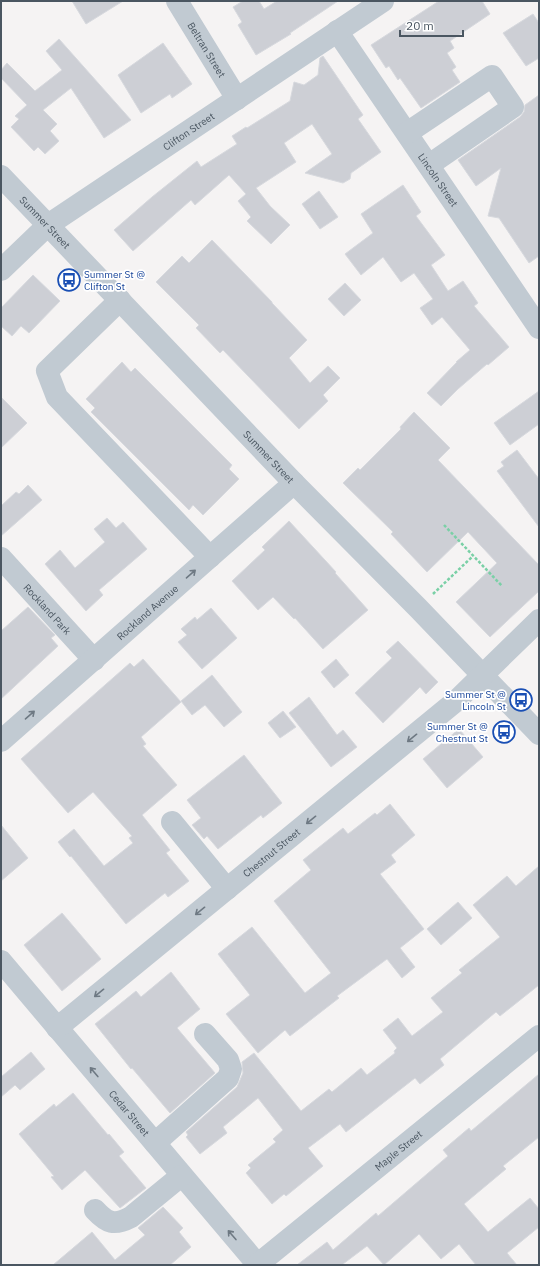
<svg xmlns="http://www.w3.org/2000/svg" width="540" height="1266" viewBox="0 0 540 1266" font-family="'IBM Plex Sans',sans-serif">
<rect width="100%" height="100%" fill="#f5f3f3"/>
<!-- building -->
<g fill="#cdcfd5" stroke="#d7d9de">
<path d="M 72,1 L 123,1 L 86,24 Z"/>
<path d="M 243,1 L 259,1 L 264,9 L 277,1 L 338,1 L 290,33 L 291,34 L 256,55 L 238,25 L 242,22 L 233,7 Z"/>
<path d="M 439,1 L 482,1 L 490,14 L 450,41 L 454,48 L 447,53 L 456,67 L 452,70 L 460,82 L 421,108 L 400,78 L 398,80 L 389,66 L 386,68 L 371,45 Z"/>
<path d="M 533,14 L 539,23 L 539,58 L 526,66 L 503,33 Z"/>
<path d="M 59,39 L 131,120 L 104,138 L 71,88 L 43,110 L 57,124 L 50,131 L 59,141 L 45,154 L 38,147 L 34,151 L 11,127 L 19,119 L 15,116 L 27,105 L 1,78 L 1,70 L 7,63 L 35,91 L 62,70 L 46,51 Z"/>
<path d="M 163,43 L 192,84 L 172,98 L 170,94 L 141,113 L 118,75 Z"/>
<path d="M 323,56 L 363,115 L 358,119 L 381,152 L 351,173 L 350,179 L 343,183 L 305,173 L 332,154 L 312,124 L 284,143 L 296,162 L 256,188 L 270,206 L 290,225 L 271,244 L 247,221 L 251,217 L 238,201 L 246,194 L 229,175 L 195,205 L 191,200 L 133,251 L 114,230 L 152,197 L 197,161 L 201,167 L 237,144 L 232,136 L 246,127 L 247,128 L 290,101 L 294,82 L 304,85 L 318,75 L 320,58 Z"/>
<path d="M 539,95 L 539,256 L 529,263 L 499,218 L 488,216 L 501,168 L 476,186 L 458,160 L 520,117 L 524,112 L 525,105 Z"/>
<path d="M 403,185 L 421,212 L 416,216 L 445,255 L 431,265 L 448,291 L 463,281 L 478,303 L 474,306 L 509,347 L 488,365 L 487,364 L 458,389 L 441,406 L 427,393 L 457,362 L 456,362 L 470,350 L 442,317 L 432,325 L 420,308 L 433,299 L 414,273 L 401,282 L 383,257 L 361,275 L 345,254 L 373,233 L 361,214 Z"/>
<path d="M 319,191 L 338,217 L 320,229 L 302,204 Z"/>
<path d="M 212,240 L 272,302 L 272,303 L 307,340 L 289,358 L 310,383 L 328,366 L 340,378 L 323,395 L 328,401 L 299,429 L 223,350 L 220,353 L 196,328 L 199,325 L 156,282 L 182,256 L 189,263 Z"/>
<path d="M 33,275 L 60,301 L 29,333 L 21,326 L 12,336 L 1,326 L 1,308 Z"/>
<path d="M 345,283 L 361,300 L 344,316 L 328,299 Z"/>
<path d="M 122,362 L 131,372 L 135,368 L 232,465 L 229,469 L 239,479 L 203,515 L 193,505 L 189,510 L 91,412 L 95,408 L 86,399 Z"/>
<path d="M 539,391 L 539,424 L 510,445 L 494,423 Z"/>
<path d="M 1,397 L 27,423 L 1,448 Z"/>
<path d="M 414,412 L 450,448 L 438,460 L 539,565 L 539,591 L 490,637 L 456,602 L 497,563 L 468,532 L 427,572 L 391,534 L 393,532 L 343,483 L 358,468 L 360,470 L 401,429 L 400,427 Z"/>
<path d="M 517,450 L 539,479 L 539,527 L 497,471 L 504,466 L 501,462 Z"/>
<path d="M 28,485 L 42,500 L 1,536 L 1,506 L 16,492 L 19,494 Z"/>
<path d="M 107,518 L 116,528 L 123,522 L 147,549 L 99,590 L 103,595 L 86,611 L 45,564 L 60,550 L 75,568 L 105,542 L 94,529 Z"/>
<path d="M 289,521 L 336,572 L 335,573 L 368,610 L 323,649 L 295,618 L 294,619 L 273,597 L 258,610 L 232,581 L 265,550 L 262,547 Z"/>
<path d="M 28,607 L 55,635 L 51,638 L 58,646 L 1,699 L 1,631 Z"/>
<path d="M 211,608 L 237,638 L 202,669 L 178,642 L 187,635 L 181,629 L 195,617 L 197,620 Z"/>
<path d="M 398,641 L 438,682 L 426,694 L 420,687 L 383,723 L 355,693 L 392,658 L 386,652 Z"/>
<path d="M 143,659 L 181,702 L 141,737 L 146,744 L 143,746 L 177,785 L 142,815 L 170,850 L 166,853 L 189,881 L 168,897 L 165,893 L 126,924 L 71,856 L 70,857 L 58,842 L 74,829 L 104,866 L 133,843 L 129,838 L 132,836 L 93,792 L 68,813 L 21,759 L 130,663 L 134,667 Z"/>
<path d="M 336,659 L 349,675 L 334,688 L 321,672 Z"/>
<path d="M 212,675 L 242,712 L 224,727 L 205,705 L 192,715 L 181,701 Z"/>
<path d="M 309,697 L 337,735 L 343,730 L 357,747 L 331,767 L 289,713 Z"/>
<path d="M 283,711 L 296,727 L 280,738 L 268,723 Z"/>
<path d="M 459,729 L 483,757 L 447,788 L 423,759 Z"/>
<path d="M 244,755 L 282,803 L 263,818 L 261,815 L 218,849 L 207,836 L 204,839 L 192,825 L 201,818 L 187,800 Z"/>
<path d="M 390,804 L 415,835 L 391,855 L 396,862 L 380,874 L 424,929 L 400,948 L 415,967 L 402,978 L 387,959 L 337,996 L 339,998 L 290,1036 L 285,1030 L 258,1053 L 226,1014 L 250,995 L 218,954 L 252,927 L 305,993 L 331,973 L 274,901 L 311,870 L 303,860 L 343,828 L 348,834 L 375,813 L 377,815 Z"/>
<path d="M 1,825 L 28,858 L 1,881 Z"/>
<path d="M 539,866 L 539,985 L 500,1016 L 496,1012 L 440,1059 L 444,1065 L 420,1084 L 415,1078 L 346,1132 L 340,1124 L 308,1148 L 323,1166 L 286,1196 L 284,1194 L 272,1204 L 246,1173 L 251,1168 L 248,1165 L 276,1142 L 273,1139 L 283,1130 L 258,1098 L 223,1127 L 227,1133 L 200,1154 L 186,1137 L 188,1135 L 186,1132 L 237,1087 L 243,1073 L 242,1062 L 254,1053 L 301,1111 L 329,1089 L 332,1092 L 361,1068 L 367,1075 L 395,1053 L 394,1051 L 397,1048 L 383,1030 L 398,1018 L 412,1036 L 443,1012 L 431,998 L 462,973 L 459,970 L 500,937 L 473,905 L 507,876 L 516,886 Z"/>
<path d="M 458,902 L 472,918 L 441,945 L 427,929 Z"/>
<path d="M 62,913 L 101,959 L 62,991 L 24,945 Z"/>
<path d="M 171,972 L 200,1009 L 177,1028 L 215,1073 L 170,1113 L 132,1068 L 131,1069 L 95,1024 L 136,991 L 141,997 Z"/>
<path d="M 31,1052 L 45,1069 L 20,1090 L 15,1085 L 1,1097 L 1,1077 Z"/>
<path d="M 539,1074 L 539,1137 L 503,1166 L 506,1169 L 464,1204 L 488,1232 L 530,1198 L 539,1209 L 539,1227 L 507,1253 L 517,1265 L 476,1265 L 459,1244 L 441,1259 L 419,1234 L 384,1265 L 367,1246 L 343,1264 L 344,1265 L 297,1265 L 327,1242 L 333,1250 L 376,1213 L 378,1216 L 448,1156 L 443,1150 L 469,1128 L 471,1131 Z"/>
<path d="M 73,1093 L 108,1135 L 109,1134 L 124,1152 L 119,1156 L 146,1188 L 120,1208 L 85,1170 L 62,1190 L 51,1177 L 54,1176 L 19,1134 L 54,1104 L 56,1107 Z"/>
<path d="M 163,1207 L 183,1228 L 179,1232 L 191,1247 L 170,1265 L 53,1265 L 92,1232 L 115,1260 L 145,1235 L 138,1228 Z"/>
</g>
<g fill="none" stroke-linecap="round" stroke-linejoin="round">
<!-- path -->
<g stroke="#7ad0a6" stroke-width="2.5" stroke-dasharray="3 2" stroke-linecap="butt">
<path d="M 444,525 L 502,586"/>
<path d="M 433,594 L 473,556"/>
</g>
<!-- minor -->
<g stroke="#c1cad2" stroke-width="22">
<path id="s1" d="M 177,1 L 237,99"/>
<path id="s2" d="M 337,31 L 539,328"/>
<path d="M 407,133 L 492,76 L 513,107 L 429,165"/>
<path id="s3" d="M 1,176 L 294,483 L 418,608 L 539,734"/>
<path id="s4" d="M 1,270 L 48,225 L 383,1"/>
<path d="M 120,300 L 47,371 L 57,397 L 210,557"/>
<path id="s5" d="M 1,558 L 94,660"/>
<path id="s6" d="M 1,741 L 294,483"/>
<path d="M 172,822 L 227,889"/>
<path id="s7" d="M 1,961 L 258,1265"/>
<path id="s8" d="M 57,1028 L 456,701 L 539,620"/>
<path d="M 155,1143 L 228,1078 L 231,1069 L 228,1060 L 205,1034"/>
<path d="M 95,1210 C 107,1223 114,1226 131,1217 L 181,1176"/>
<path id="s9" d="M 257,1265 L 539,1036"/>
</g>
</g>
<!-- one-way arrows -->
<defs><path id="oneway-shaft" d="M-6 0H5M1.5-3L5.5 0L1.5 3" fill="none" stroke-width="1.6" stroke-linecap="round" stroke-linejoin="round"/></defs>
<g stroke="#6e7983">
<use href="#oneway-shaft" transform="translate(191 574) rotate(-41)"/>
<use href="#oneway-shaft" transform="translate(30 715) rotate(-41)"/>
<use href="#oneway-shaft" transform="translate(412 738) rotate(141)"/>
<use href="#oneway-shaft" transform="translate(311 820) rotate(141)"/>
<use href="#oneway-shaft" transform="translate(200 911) rotate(141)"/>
<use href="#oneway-shaft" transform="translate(99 993) rotate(141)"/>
<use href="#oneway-shaft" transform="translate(94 1072) rotate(-130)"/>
<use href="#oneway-shaft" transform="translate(232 1235) rotate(-131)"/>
</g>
<!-- icons -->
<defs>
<g id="bus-ring" transform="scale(1.15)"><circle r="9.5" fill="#fff" stroke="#1a4fb4" stroke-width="1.5"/><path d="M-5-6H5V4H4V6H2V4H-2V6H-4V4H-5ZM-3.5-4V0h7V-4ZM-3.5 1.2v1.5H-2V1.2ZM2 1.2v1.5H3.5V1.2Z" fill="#1a4fb4"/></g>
</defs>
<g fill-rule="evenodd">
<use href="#bus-ring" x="69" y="280"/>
<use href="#bus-ring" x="521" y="700"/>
<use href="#bus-ring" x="504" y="732"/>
</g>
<g text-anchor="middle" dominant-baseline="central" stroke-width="3.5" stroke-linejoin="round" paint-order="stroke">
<!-- street labels -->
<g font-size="10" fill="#4a5661" stroke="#fff">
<text stroke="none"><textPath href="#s1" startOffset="57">Beltran Street</textPath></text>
<text stroke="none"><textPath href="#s4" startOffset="234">Clifton Street</textPath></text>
<text stroke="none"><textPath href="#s2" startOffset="180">Lincoln Street</textPath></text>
<text stroke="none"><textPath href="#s3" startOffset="64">Summer Street</textPath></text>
<text stroke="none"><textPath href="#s3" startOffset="388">Summer Street</textPath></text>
<text stroke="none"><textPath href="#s5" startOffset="69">Rockland Park</textPath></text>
<text stroke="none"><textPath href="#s6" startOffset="195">Rockland Avenue</textPath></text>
<text stroke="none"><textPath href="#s8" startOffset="277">Chestnut Street</textPath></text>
<text stroke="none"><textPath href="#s7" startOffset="199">Cedar Street</textPath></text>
<text stroke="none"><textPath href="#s9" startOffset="182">Maple Street</textPath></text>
</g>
<!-- transit labels -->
<g font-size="10" fill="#164399" stroke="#fff" text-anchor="end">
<text x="84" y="274" text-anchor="start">Summer St @<tspan x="84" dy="12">Clifton St</tspan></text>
<text x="506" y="694">Summer St @<tspan x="506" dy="12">Lincoln St</tspan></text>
<text x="488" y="726">Summer St @<tspan x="488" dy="12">Chestnut St</tspan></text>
</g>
</g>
<!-- border -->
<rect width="540" height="1266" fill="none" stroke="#4a5661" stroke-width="4"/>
<!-- scale -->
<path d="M400 30v6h63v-6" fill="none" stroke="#4a5661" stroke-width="2"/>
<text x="406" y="30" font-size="12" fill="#4a5661" stroke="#ffffff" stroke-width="3" paint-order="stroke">20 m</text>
</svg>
